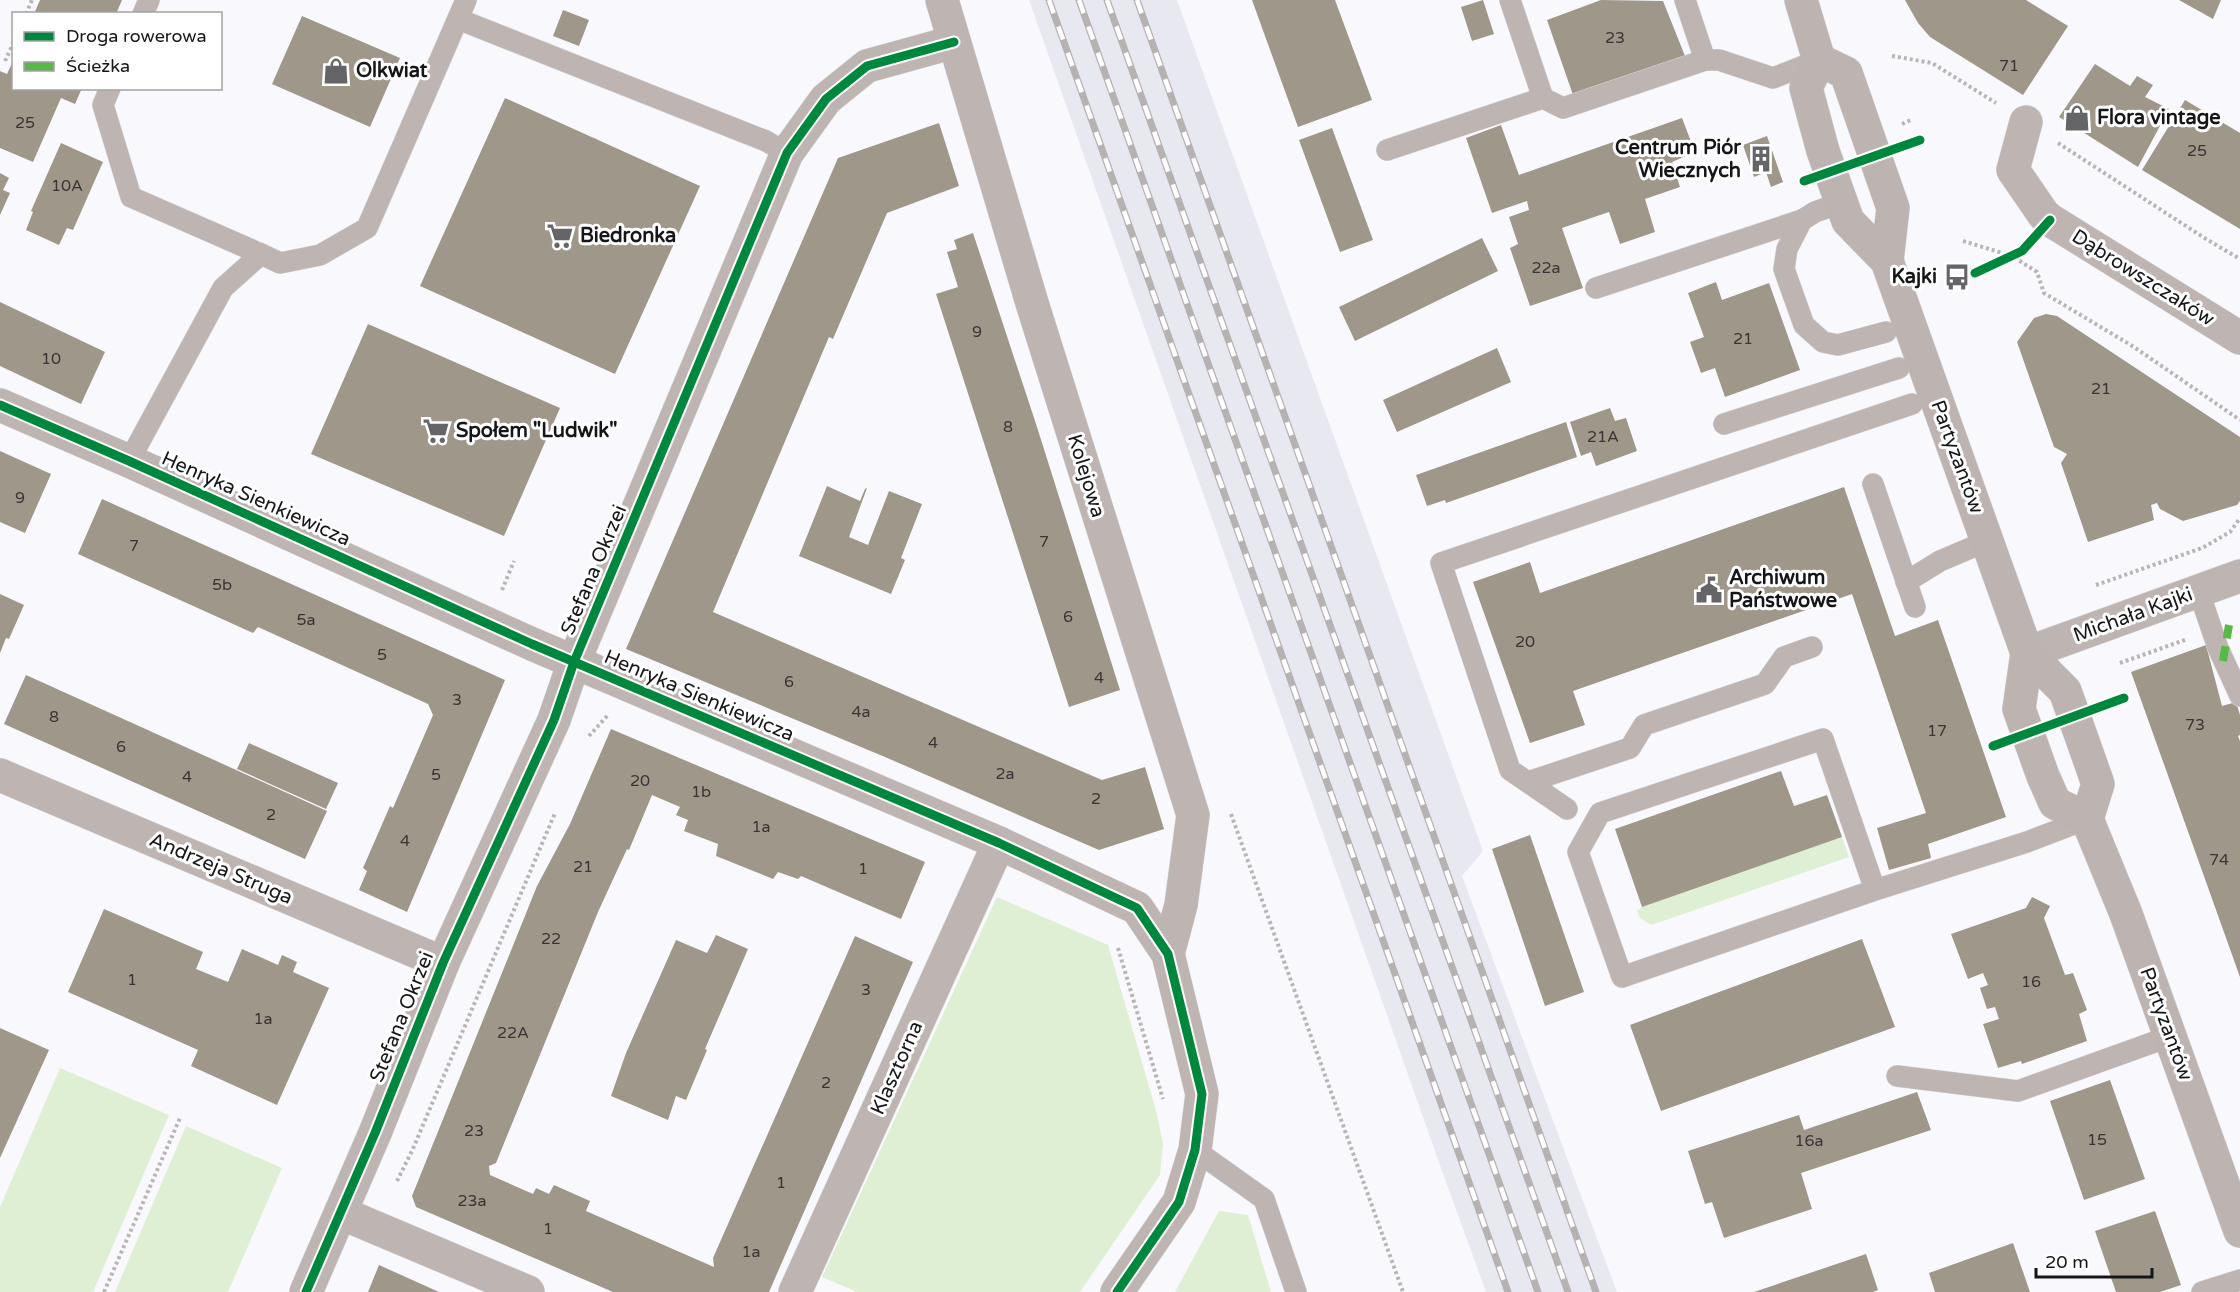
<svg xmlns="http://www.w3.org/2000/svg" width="2240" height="1292" viewBox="0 0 2240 1292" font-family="'Varela Round',sans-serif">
<rect width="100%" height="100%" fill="#f9f9fd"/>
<!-- built -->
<path fill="#e8e8f1" d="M 1029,0 L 1177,0 L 1483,851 L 1462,876 L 1617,1292 L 1486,1292 L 1442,1171 Z"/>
<!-- green -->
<g fill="#deefd4">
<path d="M 1842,837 L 1849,857 L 1651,925 L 1640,918 L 1637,911 L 1642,907 Z"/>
<path d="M 997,897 L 1108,945 L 1157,1114 L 1163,1144 L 1160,1175 L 1080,1292 L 857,1292 L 822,1277 Z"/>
<path d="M 60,1068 L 169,1115 L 93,1292 L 0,1292 L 0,1207 Z"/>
<path d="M 186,1126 L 282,1168 L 228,1292 L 115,1292 Z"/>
<path d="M 1219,1211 L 1248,1215 L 1271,1292 L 1175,1292 Z"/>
</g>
<!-- building -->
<g fill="#9e978a">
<path d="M 40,0 L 122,0 L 116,14 L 34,14 Z"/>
<path d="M 1252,0 L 1335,0 L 1372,100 L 1298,127 Z"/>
<path d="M 1483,0 L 1494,34 L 1472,41 L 1461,7 Z"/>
<path d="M 1601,0 L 1663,1 L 1685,56 L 1573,95 L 1547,20 Z"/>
<path d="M 1905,0 L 2026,0 L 2068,26 L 2023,95 L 1930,37 L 1918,23 Z"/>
<path d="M 2179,0 L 2221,0 L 2213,19 Z"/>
<path d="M 563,10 L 589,20 L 579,46 L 553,36 Z"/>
<path d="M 302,16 L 400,58 L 370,127 L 272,84 Z"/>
<path d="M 14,59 L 14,88 L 82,88 L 75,104 L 61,98 L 33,162 L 0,148 L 0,71 L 7,74 Z"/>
<path d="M 2095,64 L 2130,86 L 2137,76 L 2153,85 L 2145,97 L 2169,109 L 2138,167 L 2059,117 Z"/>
<path d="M 505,98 L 700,186 L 615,374 L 420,286 Z"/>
<path d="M 2185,100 L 2240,133 L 2240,229 L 2142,170 Z"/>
<path d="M 1682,118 L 1695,152 L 1672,162 L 1680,187 L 1645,199 L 1655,232 L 1620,244 L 1609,212 L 1562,228 L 1583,288 L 1530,306 L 1510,248 L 1518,244 L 1509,217 L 1529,210 L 1527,201 L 1492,213 L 1466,138 L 1501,125 L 1519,175 Z"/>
<path d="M 939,123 L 959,186 L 887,213 L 833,339 L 829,337 L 713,612 L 1102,780 L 1145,767 L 1164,829 L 1099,850 L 885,757 L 626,649 L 838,158 Z"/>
<path d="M 1332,128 L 1373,240 L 1340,252 L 1299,140 Z"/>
<path d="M 1767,136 L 1783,182 L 1771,187 L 1766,172 L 1754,177 L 1743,145 Z"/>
<path d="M 61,143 L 103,162 L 73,230 L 67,228 L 59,245 L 26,230 L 33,212 L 31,211 Z"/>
<path d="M 0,173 L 9,178 L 3,190 L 10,193 L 0,215 Z"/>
<path d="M 973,233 L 1037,427 L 1120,690 L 1069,707 L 936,294 L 958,287 L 947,252 L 957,249 L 954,240 Z"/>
<path d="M 1482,238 L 1498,271 L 1355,341 L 1339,307 Z"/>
<path d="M 1716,282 L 1722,300 L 1769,283 L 1800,370 L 1725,397 L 1715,368 L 1701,373 L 1690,342 L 1704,337 L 1688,293 Z"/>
<path d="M 0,302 L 105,352 L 81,404 L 0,366 Z"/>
<path d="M 2046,314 L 2057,316 L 2240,437 L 2240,501 L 2237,505 L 2183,521 L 2160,509 L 2157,503 L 2151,505 L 2154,520 L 2088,542 L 2061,463 L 2067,454 L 2054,447 L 2017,342 L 2034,318 Z"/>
<path d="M 368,324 L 560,408 L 504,536 L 311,454 Z"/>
<path d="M 1497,348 L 1511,382 L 1397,432 L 1383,400 Z"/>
<path d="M 1610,408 L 1615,421 L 1626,418 L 1637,451 L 1596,466 L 1591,452 L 1581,456 L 1570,422 Z"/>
<path d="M 1566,422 L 1577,457 L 1446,503 L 1445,500 L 1427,506 L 1416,475 Z"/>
<path d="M 0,451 L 51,474 L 25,533 L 0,522 Z"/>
<path d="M 827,486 L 860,501 L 865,489 L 867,488 L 849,537 L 868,545 L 889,491 L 922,504 L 901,558 L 905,560 L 891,594 L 799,556 Z"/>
<path d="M 1844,487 L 1895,636 L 1938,620 L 2006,817 L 1928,844 L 1931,858 L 1889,870 L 1877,828 L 1926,813 L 1852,594 L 1573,691 L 1585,725 L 1530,743 L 1473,582 L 1530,562 L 1540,593 Z"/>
<path d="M 102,499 L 505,680 L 407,912 L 359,890 L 367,871 L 363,868 L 390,806 L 393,808 L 424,736 L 433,715 L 428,704 L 258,627 L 253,633 L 78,554 Z"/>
<path d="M 0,594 L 24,605 L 9,639 L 6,638 L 0,653 Z"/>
<path d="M 2206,645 L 2222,706 L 2236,702 L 2240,715 L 2240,735 L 2238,736 L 2240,741 L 2240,977 L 2131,672 Z"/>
<path d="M 26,675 L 327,811 L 305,859 L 4,724 Z"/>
<path d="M 611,729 L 925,862 L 901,919 L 801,876 L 798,879 L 778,872 L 773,879 L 716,856 L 718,844 L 684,831 L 688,820 L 676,815 L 680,807 L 652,795 L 629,850 L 627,849 L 598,912 L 496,1163 L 489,1166 L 490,1175 L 533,1194 L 536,1188 L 549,1194 L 554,1185 L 590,1201 L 586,1211 L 714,1267 L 713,1258 L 855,936 L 913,962 L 769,1292 L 613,1292 L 416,1207 L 412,1196 L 537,886 L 570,824 Z"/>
<path d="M 249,743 L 338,783 L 326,809 L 237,769 Z"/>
<path d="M 1781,771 L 1794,806 L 1827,795 L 1842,837 L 1642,907 L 1615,829 Z"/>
<path d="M 1530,835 L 1584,992 L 1545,1006 L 1492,849 Z"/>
<path d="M 2032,897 L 2050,906 L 2044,918 L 2065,975 L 2073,973 L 2087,1010 L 2079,1014 L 2087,1041 L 2022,1064 L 2021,1061 L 1998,1068 L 1983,1024 L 1999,1019 L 1995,1007 L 1987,1009 L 1980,988 L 1988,985 L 1983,973 L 1968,979 L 1951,934 L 2026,908 Z"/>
<path d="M 104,909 L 203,952 L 196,969 L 228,982 L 242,949 L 278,965 L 282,955 L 297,962 L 293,972 L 329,988 L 277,1105 L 191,1066 L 198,1050 L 68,992 Z"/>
<path d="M 716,935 L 748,949 L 705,1049 L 707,1050 L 686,1100 L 676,1096 L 668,1120 L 611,1096 L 626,1053 L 676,940 L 707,953 Z"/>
<path d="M 1862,939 L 1895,1027 L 1661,1111 L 1630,1025 Z"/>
<path d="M 0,1028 L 49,1050 L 0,1158 Z"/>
<path d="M 2110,1080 L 2145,1179 L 2084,1200 L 2050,1101 Z"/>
<path d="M 1917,1092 L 1931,1130 L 1801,1173 L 1812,1209 L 1724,1238 L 1712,1202 L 1705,1204 L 1688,1151 L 1799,1115 L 1804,1130 Z"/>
<path d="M 2155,1211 L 2181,1285 L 2160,1292 L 2116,1292 L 2095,1231 Z"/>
<path d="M 2013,1243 L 2030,1292 L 1935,1292 L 1929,1273 Z"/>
<path d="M 1866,1254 L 1878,1290 L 1873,1292 L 1754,1292 Z"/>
<path d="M 379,1265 L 439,1292 L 368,1292 Z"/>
</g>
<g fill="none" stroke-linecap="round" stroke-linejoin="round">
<!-- lane casing -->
<g stroke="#d6d6d8" stroke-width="22">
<g id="lane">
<path d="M 1510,0 L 1543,98"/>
<path d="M 1685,0 L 1705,60"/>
<path d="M 143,14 L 149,0"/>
<path d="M 458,19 L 766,141 L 787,153"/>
<path d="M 110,88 L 103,105 L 131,197 L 261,254"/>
<path d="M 1387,150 L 1543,98 L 1563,108 L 1705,60 L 1719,60 L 1773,78 L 1819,60"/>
<path d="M 1802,220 L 1787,249 L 1784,269 L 1804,325 L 1823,342 L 1838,345 L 1886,332"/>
<path d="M 1596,288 L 1802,220 L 1815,212 L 1840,203"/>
<path d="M 1724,424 L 1899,368"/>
<path d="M 129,461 L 223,288 L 261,254 L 280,263 L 320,255 L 367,228 L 466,0"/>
<path d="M 1873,484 L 1915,607"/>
<path d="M 1906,582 L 1940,561 L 1987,541"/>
<path d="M 2199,592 L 2218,648 L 2240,696"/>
<path d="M 1528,782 L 1630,748 L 1644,725 L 1765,684 L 1784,657 L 1812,647"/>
<path d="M 1567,809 L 1510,770 L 1441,563 L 1912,404"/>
<path d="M 1875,890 L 1823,739 L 1600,813 L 1578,852 L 1622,977 L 1875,890 L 2027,842 L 2087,819"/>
<path d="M 1897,1076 L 2018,1091 L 2171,1036"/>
<path d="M 1195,1150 L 1264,1199 L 1296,1292"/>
<path d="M 2202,1292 L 2240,1280"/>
</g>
</g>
<!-- street casing -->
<g stroke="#d6d6d8" stroke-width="34">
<g id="street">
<path d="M 942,0 L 1032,303 L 1193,815 L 1181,905 L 1168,954"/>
<path d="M 2026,122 L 2013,170 L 2044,215 L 2050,220 L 2240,338"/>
<path d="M 0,405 L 129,461 L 532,644 L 999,843 L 1137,908 L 1168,954 L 1202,1094 L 1195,1150 L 1179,1202 L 1117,1292"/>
<path d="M 2027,653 L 2240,576"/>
<path d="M 0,775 L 443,963"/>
<path d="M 341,1213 L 528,1292"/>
<path d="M 306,1292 L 375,1133 L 443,963 L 554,720 L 574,662 L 787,153 L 826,99 L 867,66 L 954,42"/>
<path d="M 795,1292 L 999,843"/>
</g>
</g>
<!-- secondary casing -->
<g stroke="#d6d6d8" stroke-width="34">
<g id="secondary">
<path d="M 1801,0 L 1819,60 L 1806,88 L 1823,151 L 1848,221 L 1887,261 L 2027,653 L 2065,691 L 2074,716 L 2098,784 L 2087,819"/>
<path d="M 1819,60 L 1846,73 L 1893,208 L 1887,261"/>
<path d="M 2027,653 L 2019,709 L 2043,776 L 2055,803 L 2087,819 L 2126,914 L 2240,1231"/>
</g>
</g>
<!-- path -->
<g stroke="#bab5b5" stroke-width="4" stroke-dasharray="3 3" stroke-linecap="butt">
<path d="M 26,14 L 32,0"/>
<path d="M 1892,56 L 1932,63 L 1996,103"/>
<path d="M 5,61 L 14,42"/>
<path d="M 1902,124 L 1913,119"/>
<path d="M 2058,143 L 2206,239 L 2240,259"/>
<path d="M 1963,241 L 2012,256 L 2037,272 L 2044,293 L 2134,347 L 2240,420"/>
<path d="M 2096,585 L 2202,548 L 2230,532 L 2240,518"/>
<path d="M 502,590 L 514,561"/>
<path d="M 2120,663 L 2185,640"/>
<path d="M 589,736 L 608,715"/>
<path d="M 1231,814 L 1403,1292"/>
<path d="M 1118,948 L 1163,1099"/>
<path d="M 397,1181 L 412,1151 L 555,813"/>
<path d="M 104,1292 L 180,1118"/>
</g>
<!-- lane -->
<use href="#lane" stroke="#beb4b1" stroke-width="21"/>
<!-- street -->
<use href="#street" stroke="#beb4b1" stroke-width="33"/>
<!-- secondary -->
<use href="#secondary" stroke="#bdb3b0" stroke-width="33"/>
<!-- rail casing -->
<g stroke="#b6b2b2" stroke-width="7">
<g id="rail">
<path d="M 1049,0 L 1508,1292"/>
<path d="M 1079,0 L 1538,1292"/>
<path d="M 1107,0 L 1568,1292"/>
<path d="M 1137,0 L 1596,1292"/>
</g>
</g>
<!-- rail -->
<use href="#rail" stroke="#fff" stroke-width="4.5" stroke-dasharray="14" stroke-linecap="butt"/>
<!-- quiet -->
<path stroke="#58b947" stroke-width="8" stroke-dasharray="15 8" stroke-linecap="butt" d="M 2223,661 L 2229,625"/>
<!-- cycleway casing -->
<g stroke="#fff" stroke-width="13">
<g id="cycleway">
<path d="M 1804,181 L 1920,140"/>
<path d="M 1975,273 L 2022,251 L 2050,220"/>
<path d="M 0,405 L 129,461 L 532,644 L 999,843 L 1137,908 L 1168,954 L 1202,1094 L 1195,1150 L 1179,1202 L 1117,1292"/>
<path d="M 1993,746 L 2124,698"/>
<path d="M 306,1292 L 375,1133 L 443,963 L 554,720 L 574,662 L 787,153 L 826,99 L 867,66 L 954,42"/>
</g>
</g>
<!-- cycleway -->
<use href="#cycleway" stroke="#00873e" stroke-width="9"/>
</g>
<!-- icons -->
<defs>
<g id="shop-bare" transform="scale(2.07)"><path d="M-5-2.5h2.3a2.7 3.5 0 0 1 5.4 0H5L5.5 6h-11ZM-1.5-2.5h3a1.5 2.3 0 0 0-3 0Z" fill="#656568" stroke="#fff" stroke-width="2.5" paint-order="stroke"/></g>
<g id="building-bare" transform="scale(2.07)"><path d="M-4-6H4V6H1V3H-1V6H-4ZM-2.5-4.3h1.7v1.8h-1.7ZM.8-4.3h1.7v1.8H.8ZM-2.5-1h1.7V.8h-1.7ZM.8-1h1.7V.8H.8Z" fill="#656568" stroke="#fff" stroke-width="2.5" paint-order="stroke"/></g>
<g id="supermarket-bare" transform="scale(2.07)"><path d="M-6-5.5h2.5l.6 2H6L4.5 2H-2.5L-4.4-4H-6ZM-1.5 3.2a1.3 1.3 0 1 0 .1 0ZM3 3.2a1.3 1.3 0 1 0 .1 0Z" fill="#656568" stroke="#fff" stroke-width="2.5" paint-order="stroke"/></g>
<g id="bus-bare" transform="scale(2.07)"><path d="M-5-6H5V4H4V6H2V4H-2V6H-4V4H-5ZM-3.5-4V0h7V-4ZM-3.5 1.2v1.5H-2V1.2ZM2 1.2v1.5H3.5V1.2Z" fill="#656568" stroke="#fff" stroke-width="2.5" paint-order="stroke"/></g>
<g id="civic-bare" transform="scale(2.07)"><path d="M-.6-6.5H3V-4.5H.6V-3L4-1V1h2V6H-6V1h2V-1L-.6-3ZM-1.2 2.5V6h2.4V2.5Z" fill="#656568" stroke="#fff" stroke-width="2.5" paint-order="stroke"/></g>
</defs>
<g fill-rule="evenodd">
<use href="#shop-bare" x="336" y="71"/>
<use href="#shop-bare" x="2077" y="118"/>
<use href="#building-bare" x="1761" y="159"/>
<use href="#supermarket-bare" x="560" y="236"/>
<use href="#bus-bare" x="1957" y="277"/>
<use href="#supermarket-bare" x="436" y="431"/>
<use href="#civic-bare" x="1709" y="590"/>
</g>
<g text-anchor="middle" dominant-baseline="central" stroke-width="6" stroke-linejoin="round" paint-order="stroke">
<!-- number labels -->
<g font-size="16" fill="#383634">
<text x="1615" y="38">23</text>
<text x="2009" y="66">71</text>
<text x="25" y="123">25</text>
<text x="2197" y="151">25</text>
<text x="67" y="186">10A</text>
<text x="1546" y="268">22a</text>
<text x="977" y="332">9</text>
<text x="1743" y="339">21</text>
<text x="51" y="359">10</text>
<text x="2101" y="389">21</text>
<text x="1008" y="427">8</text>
<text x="1603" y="437">21A</text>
<text x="20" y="498">9</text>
<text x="1044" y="542">7</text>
<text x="134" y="546">7</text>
<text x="222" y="585">5b</text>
<text x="1068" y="617">6</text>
<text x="306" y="620">5a</text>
<text x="1525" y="642">20</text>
<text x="382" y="655">5</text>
<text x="1099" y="678">4</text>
<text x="789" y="682">6</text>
<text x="457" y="700">3</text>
<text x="861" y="712">4a</text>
<text x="54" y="717">8</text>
<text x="2195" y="725">73</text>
<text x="1937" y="731">17</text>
<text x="933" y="743">4</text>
<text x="121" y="747">6</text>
<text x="1005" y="774">2a</text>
<text x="436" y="775">5</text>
<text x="187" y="777">4</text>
<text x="640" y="781">20</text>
<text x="701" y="792">1b</text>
<text x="1096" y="799">2</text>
<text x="271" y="815">2</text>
<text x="761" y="827">1a</text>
<text x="405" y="841">4</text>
<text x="2219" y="860">74</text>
<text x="583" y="867">21</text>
<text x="863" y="869">1</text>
<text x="551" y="939">22</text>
<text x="132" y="980">1</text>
<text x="2031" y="982">16</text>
<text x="866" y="990">3</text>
<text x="263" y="1019">1a</text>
<text x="513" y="1033">22A</text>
<text x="826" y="1083">2</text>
<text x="474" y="1131">23</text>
<text x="2097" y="1140">15</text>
<text x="1809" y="1141">16a</text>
<text x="781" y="1183">1</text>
<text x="472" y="1201">23a</text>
<text x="548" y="1229">1</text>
<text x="751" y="1252">1a</text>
</g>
<!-- poi labels -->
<g font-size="20" font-weight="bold" fill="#161618" stroke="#fff" text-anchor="start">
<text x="356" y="71">Olkwiat</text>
<text x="2097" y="118">Flora vintage</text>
<text x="1741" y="148" text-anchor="end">Centrum Piór<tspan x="1741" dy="23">Wiecznych</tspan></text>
<text x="580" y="236">Biedronka</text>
<text x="1937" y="277" text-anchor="end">Kajki</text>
<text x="456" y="431">Społem "Ludwik"</text>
<text x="1729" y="578">Archiwum<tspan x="1729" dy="23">Państwowe</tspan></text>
</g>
<!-- street labels -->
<g font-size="20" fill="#161618" stroke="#fff">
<text transform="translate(2143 278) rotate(32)">Dąbrowszczaków</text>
<text transform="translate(1957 457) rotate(70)">Partyzantów</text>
<text transform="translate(1086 476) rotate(73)">Kolejowa</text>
<text transform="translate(256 499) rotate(24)">Henryka Sienkiewicza</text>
<text transform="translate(594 570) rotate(-67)">Stefana Okrzei</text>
<text transform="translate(2133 615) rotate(-20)">Michała Kajki</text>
<text transform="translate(699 696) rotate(23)">Henryka Sienkiewicza</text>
<text transform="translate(221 869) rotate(23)">Andrzeja Struga</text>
<text transform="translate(402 1017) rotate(-68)">Stefana Okrzei</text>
<text transform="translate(2166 1024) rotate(70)">Partyzantów</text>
<text transform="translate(897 1068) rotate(-66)">Klasztorna</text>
</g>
</g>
<!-- legend -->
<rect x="12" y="12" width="210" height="78" fill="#ffffff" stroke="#a2a2a3" stroke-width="1.5"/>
<rect x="24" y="32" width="30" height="9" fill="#00873e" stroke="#a2a2a3" stroke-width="1.5"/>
<text x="66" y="42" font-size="18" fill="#161618">Droga rowerowa</text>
<rect x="24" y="62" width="30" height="9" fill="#58b947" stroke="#a2a2a3" stroke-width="1.5"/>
<text x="66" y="72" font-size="18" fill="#161618">Ścieżka</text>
<!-- scale -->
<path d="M2036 1268v9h116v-9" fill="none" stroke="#161618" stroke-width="3"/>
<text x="2045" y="1268" font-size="18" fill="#161618" stroke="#ffffff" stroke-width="4.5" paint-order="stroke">20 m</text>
</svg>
